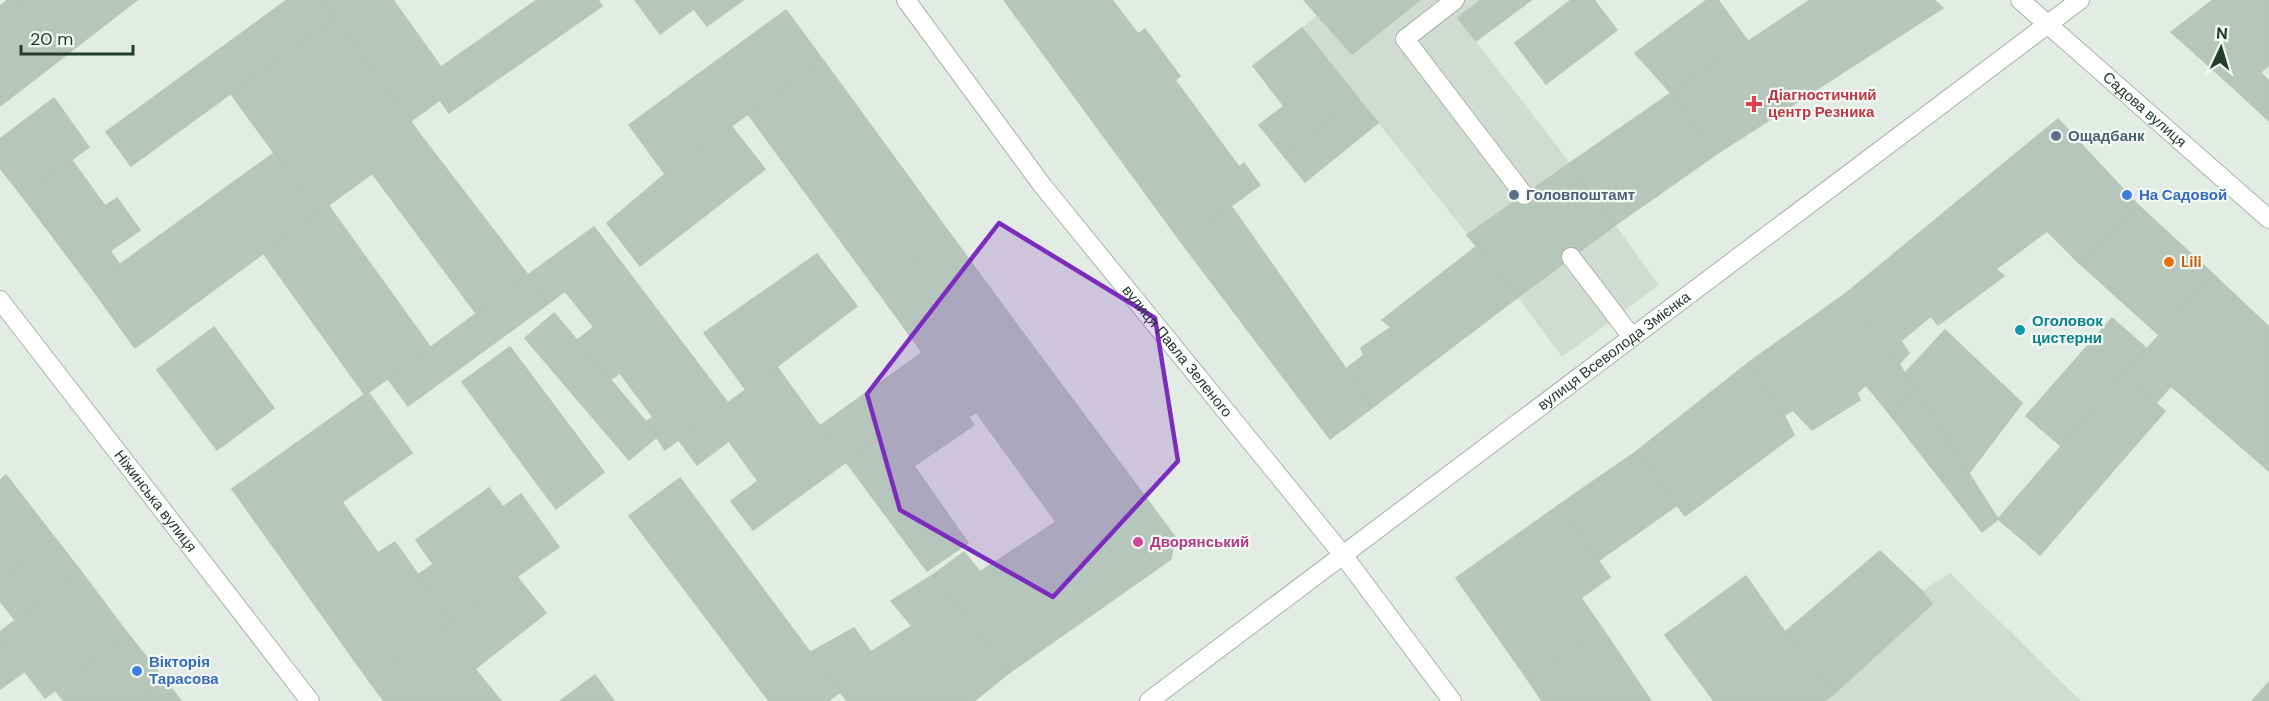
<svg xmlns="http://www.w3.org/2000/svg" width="2269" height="701" viewBox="0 0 2269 701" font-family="'DM Sans',sans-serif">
<rect width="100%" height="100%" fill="#e2ece4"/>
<!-- built -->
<g fill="#d0dbd2">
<path d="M 1304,0 L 1481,0 L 1458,18 L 1570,163 L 1659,285 L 1562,357 L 1518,297 L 1302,28 L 1317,15 Z"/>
<path d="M 1950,573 L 2081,701 L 1824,701 L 1922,591 Z"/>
</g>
<!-- building -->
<g fill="#b7c6bc" stroke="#b5c5b8" stroke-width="1.5">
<path d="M 8,0 L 16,0 L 62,58 L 0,106 L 0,6 Z"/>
<path d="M 16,0 L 137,0 L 62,58 Z"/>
<path d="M 287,0 L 322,0 L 335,18 L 131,166 L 106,132 Z"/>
<path d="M 322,0 L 393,0 L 441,67 L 537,0 L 598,0 L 602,6 L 449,113 L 440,100 L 411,121 Z"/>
<path d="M 635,0 L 743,0 L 707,26 L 694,9 L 660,34 Z"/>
<path d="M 1004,0 L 1112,0 L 1138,34 L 1145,29 L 1180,76 L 1175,80 L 1239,167 L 1244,163 L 1260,185 L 1181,242 Z"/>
<path d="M 1304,0 L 1420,0 L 1352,54 Z"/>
<path d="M 1481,0 L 1531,0 L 1476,41 L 1458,18 Z"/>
<path d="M 1571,0 L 1594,0 L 1617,30 L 1546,84 L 1515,43 Z"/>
<path d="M 1707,0 L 1718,0 L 1747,40 L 1671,93 L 1635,53 Z"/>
<path d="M 1810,0 L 1934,0 L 1943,8 L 1715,155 L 1671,93 Z"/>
<path d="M 2213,0 L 2269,0 L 2269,65 L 2238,92 L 2171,32 Z"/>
<path d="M 786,10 L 823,60 L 665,174 L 629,125 Z"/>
<path d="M 335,18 L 422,137 L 318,213 L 231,94 Z"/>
<path d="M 1302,28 L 1357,97 L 1284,156 L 1259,125 L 1284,106 L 1253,66 Z"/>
<path d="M 823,60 L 951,235 L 876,289 L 748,114 Z"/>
<path d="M 2260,72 L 2269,81 L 2269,121 L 2238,92 Z"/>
<path d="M 1671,93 L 1715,155 L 1614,226 L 1570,163 Z"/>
<path d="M 1357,97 L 1378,123 L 1305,182 L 1284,156 Z"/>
<path d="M 54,98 L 89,147 L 22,196 L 0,168 L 0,139 Z"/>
<path d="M 2058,119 L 2137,204 L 2079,263 L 2047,231 L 1996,269 L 2004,276 L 1938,325 L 1931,316 L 1901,341 L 1909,353 L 1899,364 L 1845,294 Z"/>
<path d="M 731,126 L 765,169 L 640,266 L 607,223 L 665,174 Z"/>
<path d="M 422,137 L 528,275 L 484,308 L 475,312 L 372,173 Z"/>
<path d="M 274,153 L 318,213 L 135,348 L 90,286 Z"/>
<path d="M 71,159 L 105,206 L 117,198 L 140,230 L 110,251 L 120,265 L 90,286 L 22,196 Z"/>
<path d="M 1570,163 L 1614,226 L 1518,297 L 1467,235 Z"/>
<path d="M 2137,204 L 2214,275 L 2158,334 L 2079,263 Z"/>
<path d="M 328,205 L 431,348 L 365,395 L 263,253 Z"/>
<path d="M 1231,206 L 1373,407 L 1330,439 L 1181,242 Z"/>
<path d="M 594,227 L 728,403 L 665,450 L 646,422 L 653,417 L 620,373 L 610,380 L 576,341 L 594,327 L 565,291 L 549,303 L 528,275 Z"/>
<path d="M 951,235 L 1023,333 L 942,392 L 916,357 L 922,352 L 876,289 Z"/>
<path d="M 1477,246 L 1518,297 L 1373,407 L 1347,368 L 1364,355 L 1361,348 L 1391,327 L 1382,320 Z"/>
<path d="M 817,254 L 857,306 L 746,390 L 704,333 Z"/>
<path d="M 528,275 L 549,303 L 408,406 L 388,379 Z"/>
<path d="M 2214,275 L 2269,327 L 2269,471 L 2171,386 L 2156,403 L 2123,375 Z"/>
<path d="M 1845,294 L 1899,364 L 1916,390 L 1888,412 L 1866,385 L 1857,393 L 1860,400 L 1812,430 L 1793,410 L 1784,415 L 1748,363 Z"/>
<path d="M 554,313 L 658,436 L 629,460 L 525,338 Z"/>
<path d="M 2112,318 L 2146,348 L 2061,446 L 2026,416 Z"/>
<path d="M 214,327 L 274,408 L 217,450 L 157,370 Z"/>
<path d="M 1945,330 L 2022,403 L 1969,473 L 1905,373 Z"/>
<path d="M 1023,333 L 1175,537 L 1171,559 L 1009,673 L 933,575 L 964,552 L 980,572 L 1056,522 L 976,412 L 968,417 L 948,388 Z"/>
<path d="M 510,347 L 604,472 L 556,509 L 462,382 Z"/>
<path d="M 916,357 L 942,392 L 846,462 L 820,426 Z"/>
<path d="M 1748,363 L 1784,415 L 1794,435 L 1685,516 L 1637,451 Z"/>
<path d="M 777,367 L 846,462 L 753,530 L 731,501 L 758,481 L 729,441 L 697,465 L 678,439 Z"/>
<path d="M 2123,375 L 2165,411 L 2040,555 L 1998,519 Z"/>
<path d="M 948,388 L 974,425 L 914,466 L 968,543 L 927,571 L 846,462 Z"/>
<path d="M 1916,390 L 1998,519 L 1982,532 L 1888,412 Z"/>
<path d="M 368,392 L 412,453 L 342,502 L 378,553 L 395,542 L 452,622 L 369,681 L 232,489 Z"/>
<path d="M 1637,451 L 1676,506 L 1598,561 L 1559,505 Z"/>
<path d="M 6,475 L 55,538 L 0,580 L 0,480 Z"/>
<path d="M 680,478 L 840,692 L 828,701 L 769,701 L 629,516 Z"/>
<path d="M 489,488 L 503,507 L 521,494 L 559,547 L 452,622 L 418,575 L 433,564 L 416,540 Z"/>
<path d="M 1559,505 L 1610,577 L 1581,598 L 1602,628 L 1528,680 L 1456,578 Z"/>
<path d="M 55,538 L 80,570 L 15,620 L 0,601 L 0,580 Z"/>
<path d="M 1880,551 L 1922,591 L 1932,604 L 1835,693 L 1785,632 Z"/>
<path d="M 80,570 L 128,634 L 45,698 L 0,639 L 0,632 Z"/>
<path d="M 933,575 L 1009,673 L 974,701 L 847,701 L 811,652 L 854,628 L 871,652 L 912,626 L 891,601 Z"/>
<path d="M 1746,576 L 1785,632 L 1835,693 L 1824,701 L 1714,701 L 1665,635 Z"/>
<path d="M 517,577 L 546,613 L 475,669 L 501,701 L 384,701 L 369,681 Z"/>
<path d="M 1602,628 L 1651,701 L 1542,701 L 1528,680 Z"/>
<path d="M 128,634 L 165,680 L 137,701 L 64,701 L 55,690 Z"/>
<path d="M 0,639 L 25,671 L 0,689 Z"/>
<path d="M 595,675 L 614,701 L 560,701 Z"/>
<path d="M 165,680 L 181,701 L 137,701 Z"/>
<path d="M 2269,682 L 2269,701 L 2252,701 Z"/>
</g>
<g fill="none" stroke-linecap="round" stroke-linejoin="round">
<!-- minor casing -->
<g stroke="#a5b4a9" stroke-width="20">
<g id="minor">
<path id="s1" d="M 906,0 L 1042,185 L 1343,555 L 1452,701"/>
<path d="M 1455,0 L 1405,39 L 1524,195"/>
<path id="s2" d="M 2020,0 L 2269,219"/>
<path d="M 1571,257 L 1632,337"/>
<path id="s3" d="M 0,300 L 310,701"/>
<path id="s4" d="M 1149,701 L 2080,0"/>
</g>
</g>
<!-- minor -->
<use href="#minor" stroke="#fff" stroke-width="18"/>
</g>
<!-- marked area -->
<path fill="#7b2cbf" fill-opacity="0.2" stroke="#7b2cbf" stroke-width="4.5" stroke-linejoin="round" d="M 999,223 L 1155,318 L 1178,461 L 1053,597 L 900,510 L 867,394 Z"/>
<!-- markers -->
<path fill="#e0444e" stroke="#f2f8f3" stroke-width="2" d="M1751 95h6v6h6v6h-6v6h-6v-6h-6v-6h6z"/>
<g fill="#5c6f8a" stroke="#f2f8f3" stroke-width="2">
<circle cx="2056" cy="136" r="6"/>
<circle cx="1514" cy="195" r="6"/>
</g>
<g fill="#3f7fe0" stroke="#f2f8f3" stroke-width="2">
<circle cx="2127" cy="195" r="6"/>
<circle cx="137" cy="671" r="6"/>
</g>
<circle fill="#e8710a" stroke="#f2f8f3" stroke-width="2" cx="2169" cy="262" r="6"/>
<circle fill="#0f9aa8" stroke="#f2f8f3" stroke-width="2" cx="2020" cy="330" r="6"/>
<circle fill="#d1479c" stroke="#f2f8f3" stroke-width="2" cx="1138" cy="542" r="6"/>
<g text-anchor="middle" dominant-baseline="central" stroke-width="4.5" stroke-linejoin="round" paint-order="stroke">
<!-- health labels -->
<g font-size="15" font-weight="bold" fill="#be3a42" stroke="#f2f8f3" text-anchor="start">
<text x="1768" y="95">Діагностичний<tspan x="1768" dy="17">центр Резника</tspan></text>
</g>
<!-- street labels -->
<g font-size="15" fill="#233c2c" stroke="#f2f8f3">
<text stroke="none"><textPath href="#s2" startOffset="166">Садова вулиця</textPath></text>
<text stroke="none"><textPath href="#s4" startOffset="582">вулиця Всеволода Змієнка</textPath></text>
<text stroke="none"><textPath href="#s1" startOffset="444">вулиця Павла Зеленого</textPath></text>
<text stroke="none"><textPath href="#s3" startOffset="254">Ніжинська вулиця</textPath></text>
</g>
<!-- service labels -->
<g font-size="15" font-weight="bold" fill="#4e5e75" stroke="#f2f8f3" text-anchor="start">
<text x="2068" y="136">Ощадбанк</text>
<text x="1526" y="195">Головпоштамт</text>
</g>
<!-- shop labels -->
<g font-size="15" font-weight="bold" fill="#366cbe" stroke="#f2f8f3" text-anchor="start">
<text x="2139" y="195">На Садовой</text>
<text x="149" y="662">Вікторія<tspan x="149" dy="17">Тарасова</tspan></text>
</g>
<!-- food labels -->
<g font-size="15" font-weight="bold" fill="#c56008" stroke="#f2f8f3" text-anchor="start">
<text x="2181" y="262">Lili</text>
</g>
<!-- culture labels -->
<g font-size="15" font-weight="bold" fill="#0d838f" stroke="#f2f8f3" text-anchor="start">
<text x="2032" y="321">Оголовок<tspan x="2032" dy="17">цистерни</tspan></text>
</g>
<!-- hotel labels -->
<g font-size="15" font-weight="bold" fill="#b23c85" stroke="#f2f8f3" text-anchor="start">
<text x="1150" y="542">Дворянський</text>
</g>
</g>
<!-- north arrow -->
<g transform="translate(2221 48) rotate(4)" stroke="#f2f8f3" stroke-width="4.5" paint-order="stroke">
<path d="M0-4.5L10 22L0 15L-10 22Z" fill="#233c2c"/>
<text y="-9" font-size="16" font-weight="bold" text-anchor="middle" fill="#233c2c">N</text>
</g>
<!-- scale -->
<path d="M21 45v9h112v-9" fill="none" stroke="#233c2c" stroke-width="3"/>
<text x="30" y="45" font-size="18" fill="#233c2c" stroke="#f2f8f3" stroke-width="4.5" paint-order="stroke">20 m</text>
</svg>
